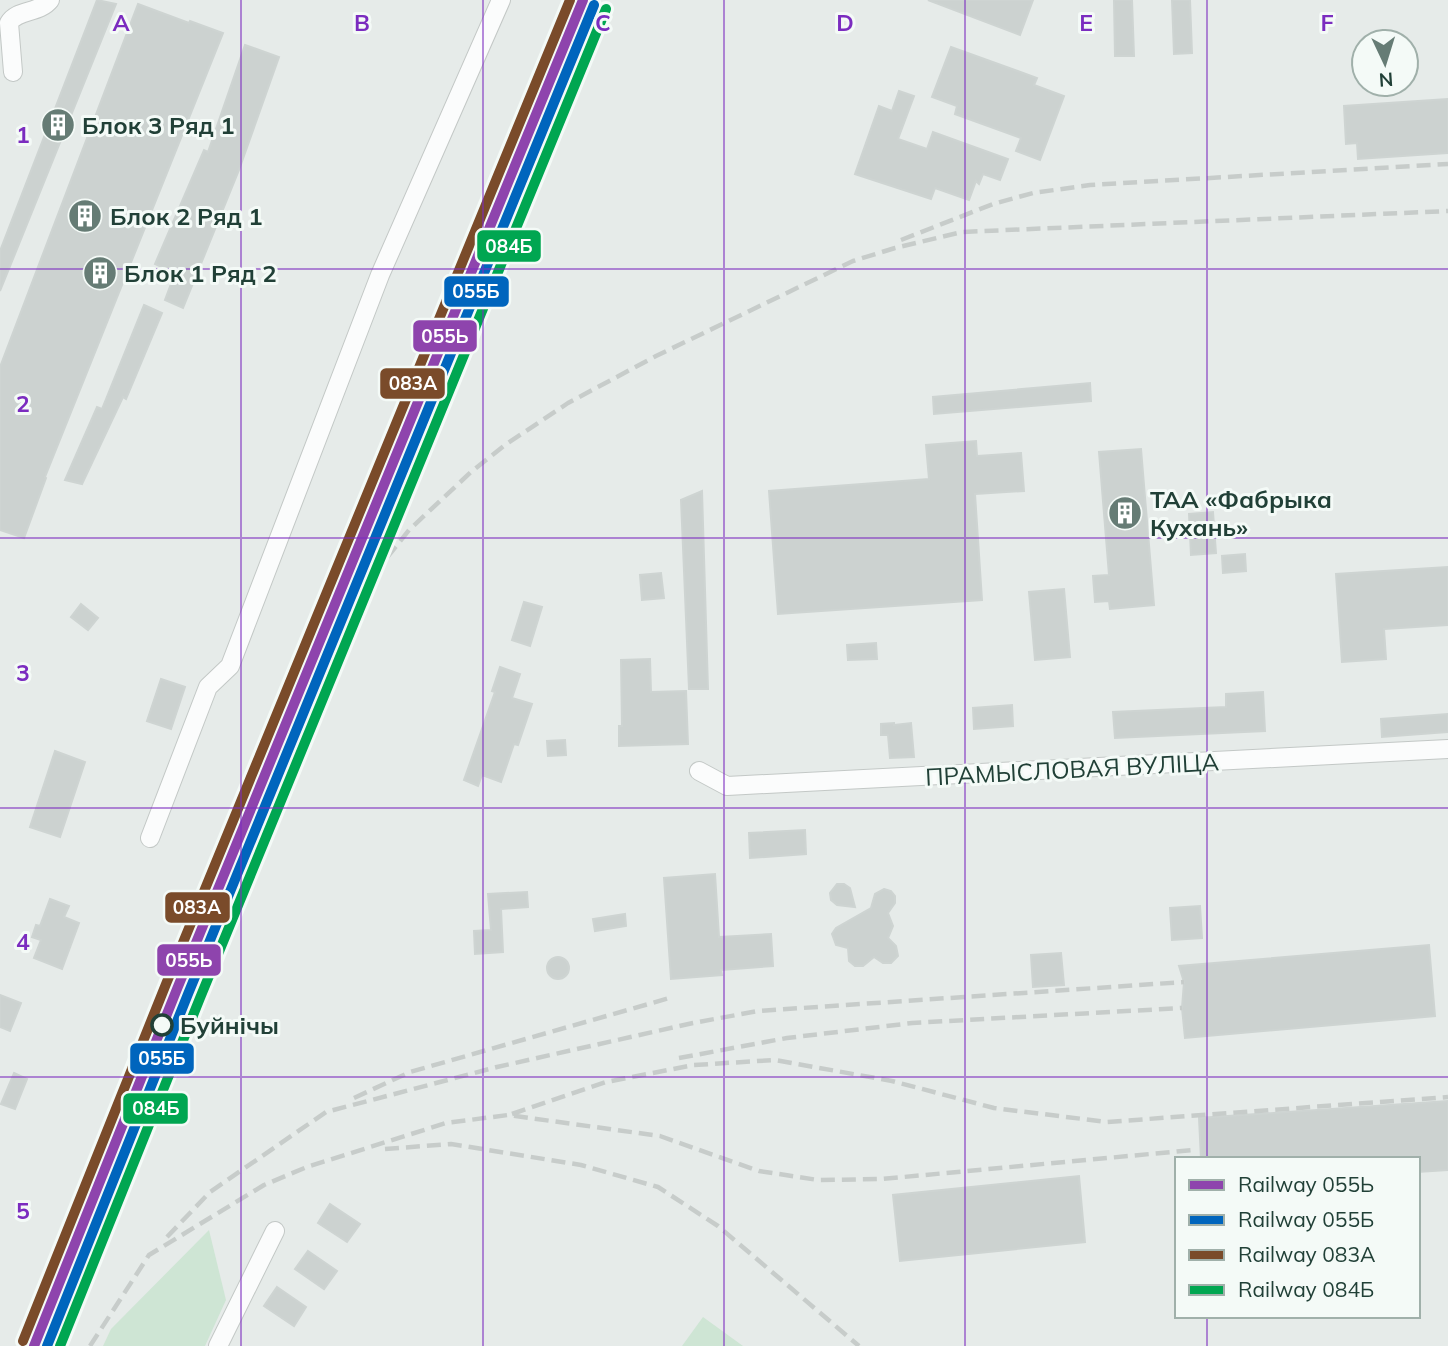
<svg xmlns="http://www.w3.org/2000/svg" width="1448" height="1346" viewBox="0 0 1448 1346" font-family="Mulish,sans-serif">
<rect width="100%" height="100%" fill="#e6ebe9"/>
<!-- green -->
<g fill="#cee5d4">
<path d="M 209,1230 L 226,1300 L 205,1346 L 103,1346 L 111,1329 Z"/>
<path d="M 703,1317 L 743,1346 L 682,1346 Z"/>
</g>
<!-- building -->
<g fill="#ccd2d0" stroke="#ced4d2" stroke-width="2">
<path d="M 97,0 L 116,4 L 0,291 L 0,251 Z"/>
<path d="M 928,0 L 1033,0 L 1020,35 Z"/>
<path d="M 1114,0 L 1132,0 L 1134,56 L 1115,56 Z"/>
<path d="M 1172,0 L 1190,0 L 1192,53 L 1174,54 Z"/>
<path d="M 138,4 L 189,23 L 190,21 L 223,33 L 45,477 L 46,478 L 24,538 L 0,530 L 0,367 Z"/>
<path d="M 245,45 L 279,57 L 239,170 L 183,308 L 165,300 L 175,273 L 155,264 L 204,150 L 208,152 Z"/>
<path d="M 951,47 L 1037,78 L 1034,85 L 1064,96 L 1040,160 L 1016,151 L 1021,138 L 955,114 L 957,106 L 932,97 Z"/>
<path d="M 899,91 L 914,96 L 898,139 L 927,149 L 933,132 L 1008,159 L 1000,180 L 983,174 L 979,184 L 976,181 L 969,200 L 935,188 L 931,199 L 855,174 L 879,106 L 892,111 Z"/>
<path d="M 1448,99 L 1448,153 L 1358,159 L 1357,143 L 1346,144 L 1344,106 Z"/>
<path d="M 144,305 L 162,313 L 126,399 L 123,397 L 82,484 L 65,480 L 97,407 L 102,409 Z"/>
<path d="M 1090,383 L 1091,401 L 934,414 L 933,397 Z"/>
<path d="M 976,441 L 977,456 L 1021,453 L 1024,491 L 975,494 L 982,600 L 778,614 L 769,491 L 929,479 L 926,445 Z"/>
<path d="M 1141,449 L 1154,605 L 1110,609 L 1109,601 L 1095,602 L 1093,576 L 1109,575 L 1099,452 Z"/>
<path d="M 702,491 L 708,689 L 689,689 L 681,500 Z"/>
<path d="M 1213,512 L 1216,553 L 1191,555 L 1189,514 Z"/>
<path d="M 1245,554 L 1246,571 L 1223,573 L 1222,556 Z"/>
<path d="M 1448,567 L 1448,625 L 1384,629 L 1386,659 L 1342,662 L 1336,574 Z"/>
<path d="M 661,573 L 664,598 L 642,600 L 640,575 Z"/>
<path d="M 1064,589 L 1070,657 L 1035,660 L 1029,592 Z"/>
<path d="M 524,602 L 542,607 L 530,646 L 512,640 Z"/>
<path d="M 81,604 L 98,618 L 88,630 L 71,617 Z"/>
<path d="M 876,643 L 877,659 L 848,660 L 847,645 Z"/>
<path d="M 650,659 L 651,692 L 686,691 L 688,744 L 619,746 L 619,726 L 622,726 L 621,660 Z"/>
<path d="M 500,667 L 520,674 L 512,698 L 532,704 L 518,745 L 514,744 L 501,782 L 482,775 L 478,786 L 464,780 L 495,692 L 492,691 Z"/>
<path d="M 161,679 L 185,687 L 171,729 L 147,721 Z"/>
<path d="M 1263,692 L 1265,731 L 1115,738 L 1113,712 L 1226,707 L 1226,694 Z"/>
<path d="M 1012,705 L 1013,726 L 974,729 L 973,708 Z"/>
<path d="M 1448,714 L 1448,732 L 1382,737 L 1381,719 Z"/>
<path d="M 894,723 L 894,725 L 911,723 L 914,757 L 890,758 L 888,735 L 881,735 L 881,724 Z"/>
<path d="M 565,740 L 566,755 L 548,756 L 547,741 Z"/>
<path d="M 55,751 L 85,762 L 60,837 L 30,827 Z"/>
<path d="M 805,830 L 806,854 L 750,858 L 749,833 Z"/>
<path d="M 715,874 L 719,937 L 771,934 L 773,966 L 721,970 L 722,975 L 671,979 L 664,878 Z"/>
<path d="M 837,884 L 844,884 L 850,888 L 855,907 L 837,905 L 831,900 L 830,893 Z"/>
<path d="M 884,889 L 891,891 L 895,896 L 895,903 L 888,913 L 893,926 L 888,938 L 896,946 L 898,956 L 891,963 L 883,963 L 874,957 L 863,966 L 855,966 L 849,961 L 848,948 L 836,945 L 832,934 L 836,928 L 871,908 L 875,894 Z"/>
<path d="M 527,892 L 528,907 L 501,909 L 503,952 L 475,954 L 474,931 L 491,930 L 488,894 Z"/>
<path d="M 50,899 L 69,906 L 64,917 L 79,923 L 62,969 L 34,958 L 41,940 L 32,937 L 36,925 L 40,926 Z"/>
<path d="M 1200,906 L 1202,938 L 1172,940 L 1170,908 Z"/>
<path d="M 625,914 L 626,926 L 595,931 L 593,919 Z"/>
<path d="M 1429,945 L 1435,1016 L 1185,1038 L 1182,1008 L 1184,982 L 1179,966 Z"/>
<path d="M 1061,953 L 1064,985 L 1033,987 L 1031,955 Z"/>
<circle cx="558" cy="968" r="11"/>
<path d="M 0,995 L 21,1003 L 10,1031 L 0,1027 Z"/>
<path d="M 14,1073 L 27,1079 L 15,1109 L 1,1104 Z"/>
<path d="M 1448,1101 L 1448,1170 L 1418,1172 L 1418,1159 L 1201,1159 L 1199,1118 Z"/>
<path d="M 1079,1176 L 1085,1242 L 900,1261 L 893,1195 Z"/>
<path d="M 330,1204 L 360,1224 L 347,1242 L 318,1223 Z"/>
<path d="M 308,1251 L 337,1271 L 324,1289 L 295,1269 Z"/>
<path d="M 277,1287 L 306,1307 L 294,1326 L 264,1306 Z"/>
</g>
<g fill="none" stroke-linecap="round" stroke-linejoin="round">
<!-- minor casing -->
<g stroke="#c3c8c6" stroke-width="20">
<g id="minor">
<path d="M 13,72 L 9,23 C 17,9 39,14 50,0"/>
<path d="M 699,771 L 727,786 L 1448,749"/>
<path d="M 150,838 L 208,687 L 230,666 L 380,275 L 501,0"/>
<path d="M 218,1346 L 275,1231"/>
</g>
</g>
<!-- minor -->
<use href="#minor" stroke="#fbfcfc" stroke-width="18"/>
<!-- rail -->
<g stroke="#c7ccca" stroke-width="4.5" stroke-dasharray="14 7" stroke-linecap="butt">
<path d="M 901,240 L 993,204 L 1033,193 L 1090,185 L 1448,164"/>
<path d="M 679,1058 L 787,1038 L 912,1023 L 1182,1008"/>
<path d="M 354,1098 L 410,1072 L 673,997"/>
<path d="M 512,1114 L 606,1082 L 694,1065 L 775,1060 L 892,1081 L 994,1108 L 1107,1122 L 1448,1097"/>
<path d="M 385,1149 L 451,1144 L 581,1165 L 658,1187 L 718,1226 L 859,1346"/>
<path d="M 167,1237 L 210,1192 L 326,1112 L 497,1067 L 693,1023 L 758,1011 L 1184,982"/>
<path d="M 46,1346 L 292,739 L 358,594 L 409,530 L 471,472 L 505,445 L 568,403 L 656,356 L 853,261 L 895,248 L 962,232 L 1448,211"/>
<path d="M 90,1346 L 149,1255 L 264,1185 L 307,1167 L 446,1123 L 508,1115 L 660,1136 L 759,1171 L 818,1180 L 882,1179 L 1193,1150"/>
</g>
<!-- rail-1 casing -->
<g stroke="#f4faf7" stroke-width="16">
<path id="rail-1" d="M 34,1346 L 177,989 L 583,0"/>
</g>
<!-- rail-2 casing -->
<g stroke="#f4faf7" stroke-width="16">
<path id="rail-2" d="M 47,1346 L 188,994 L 594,5"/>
</g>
<!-- rail-3 casing -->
<g stroke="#f4faf7" stroke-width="16">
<path id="rail-3" d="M 23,1341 L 166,984 L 570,0"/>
</g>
<!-- rail-4 casing -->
<g stroke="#f4faf7" stroke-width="16">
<path id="rail-4" d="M 60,1346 L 200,998 L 606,9"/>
</g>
<!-- rail-1 -->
<use href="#rail-1" stroke="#8e44ad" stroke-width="10"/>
<!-- rail-2 -->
<use href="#rail-2" stroke="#0065bd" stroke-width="10"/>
<!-- rail-3 -->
<use href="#rail-3" stroke="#7a4b2a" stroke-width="10"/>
<!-- rail-4 -->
<use href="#rail-4" stroke="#00a651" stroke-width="10"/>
</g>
<!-- grid -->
<path fill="none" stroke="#7b2cbf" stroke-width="2" stroke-opacity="0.55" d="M 241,0 L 241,1346M 483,0 L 483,1346M 724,0 L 724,1346M 965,0 L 965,1346M 1207,0 L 1207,1159M 0,269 L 1448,269M 0,538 L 1448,538M 0,808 L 1448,808M 0,1077 L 1448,1077M 1207,1316 L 1207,1346"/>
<!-- icons -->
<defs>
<g id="building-disc" transform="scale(1.75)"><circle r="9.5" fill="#667c75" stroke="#f4faf7"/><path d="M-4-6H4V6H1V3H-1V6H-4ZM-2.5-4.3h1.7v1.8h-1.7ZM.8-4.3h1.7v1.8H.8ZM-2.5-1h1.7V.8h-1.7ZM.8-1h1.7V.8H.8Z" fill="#fff"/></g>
</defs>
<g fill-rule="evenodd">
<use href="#building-disc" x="58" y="125"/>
<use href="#building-disc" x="85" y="216"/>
<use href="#building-disc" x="100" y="273"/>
<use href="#building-disc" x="1125" y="513"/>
</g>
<!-- markers -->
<circle fill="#f4faf7" stroke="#214037" stroke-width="3.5" cx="162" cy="1025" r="10"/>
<g text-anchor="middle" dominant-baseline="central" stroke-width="6" stroke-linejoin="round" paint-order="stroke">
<!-- poi labels -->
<g font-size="24" font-weight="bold" fill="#214037" stroke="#f4faf7" text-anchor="start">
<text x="82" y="125">Блок 3 Ряд 1</text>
<text x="110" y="216">Блок 2 Ряд 1</text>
<text x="124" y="273">Блок 1 Ряд 2</text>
<text x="1150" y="499">ТАА «Фабрыка<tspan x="1150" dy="28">Кухань»</tspan></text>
</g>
<!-- street labels -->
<g font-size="24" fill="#214037" stroke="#f4faf7">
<text transform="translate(1072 769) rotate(-3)">ПРАМЫСЛОВАЯ ВУЛІЦА</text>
</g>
<!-- stop labels -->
<g font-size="24" font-weight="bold" fill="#214037" stroke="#f4faf7" text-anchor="start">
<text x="180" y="1025">Буйнічы</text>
</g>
</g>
<g font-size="23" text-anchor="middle" font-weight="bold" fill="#7b2cbf" stroke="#f4faf7" stroke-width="6" stroke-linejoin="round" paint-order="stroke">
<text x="121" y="31">A</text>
<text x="362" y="31">B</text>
<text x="603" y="31">C</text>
<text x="845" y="31">D</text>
<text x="1086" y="31">E</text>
<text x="1327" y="31">F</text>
<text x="23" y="143">1</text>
<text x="23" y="412">2</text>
<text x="23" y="681">3</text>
<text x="23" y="950">4</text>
<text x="23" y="1219">5</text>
</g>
<g stroke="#f4faf7" stroke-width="2.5">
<rect x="476" y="229" width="66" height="34" rx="7" fill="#00a651"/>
<rect x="443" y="275" width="67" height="33" rx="7" fill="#0065bd"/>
<rect x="412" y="319" width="66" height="34" rx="7" fill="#8e44ad"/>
<rect x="379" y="367" width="67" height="33" rx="7" fill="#7a4b2a"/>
<rect x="164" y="891" width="67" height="33" rx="7" fill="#7a4b2a"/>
<rect x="156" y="943" width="66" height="34" rx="7" fill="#8e44ad"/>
<rect x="129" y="1042" width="66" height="33" rx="7" fill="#0065bd"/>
<rect x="122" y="1092" width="67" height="33" rx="7" fill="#00a651"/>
</g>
<g font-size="19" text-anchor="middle" font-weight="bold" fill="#fff">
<text x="509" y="253">084Б</text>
<text x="476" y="298">055Б</text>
<text x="445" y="343">055Ь</text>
<text x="413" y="390">083А</text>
<text x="197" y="914">083А</text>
<text x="189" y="967">055Ь</text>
<text x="162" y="1065">055Б</text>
<text x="156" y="1115">084Б</text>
</g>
<!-- legend -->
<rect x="1175" y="1157" width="245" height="161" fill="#f4faf7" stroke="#a0b0aa" stroke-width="2"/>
<rect x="1189" y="1180" width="35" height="10" fill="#8e44ad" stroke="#a0b0aa" stroke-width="2"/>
<text x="1238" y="1192" font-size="21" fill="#214037">Railway 055Ь</text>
<rect x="1189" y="1215" width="35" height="10" fill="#0065bd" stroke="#a0b0aa" stroke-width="2"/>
<text x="1238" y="1227" font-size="21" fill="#214037">Railway 055Б</text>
<rect x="1189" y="1250" width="35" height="10" fill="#7a4b2a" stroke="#a0b0aa" stroke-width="2"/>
<text x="1238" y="1262" font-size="21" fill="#214037">Railway 083А</text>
<rect x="1189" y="1285" width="35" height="10" fill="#00a651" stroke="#a0b0aa" stroke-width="2"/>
<text x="1238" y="1297" font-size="21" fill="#214037">Railway 084Б</text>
<!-- north arrow -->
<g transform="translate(1385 63) rotate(176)"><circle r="33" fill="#f4faf7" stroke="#a0b0aa" stroke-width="2"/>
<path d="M0-5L12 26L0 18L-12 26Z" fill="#667c75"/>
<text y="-10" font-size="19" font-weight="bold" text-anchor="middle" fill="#214037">N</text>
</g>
</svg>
